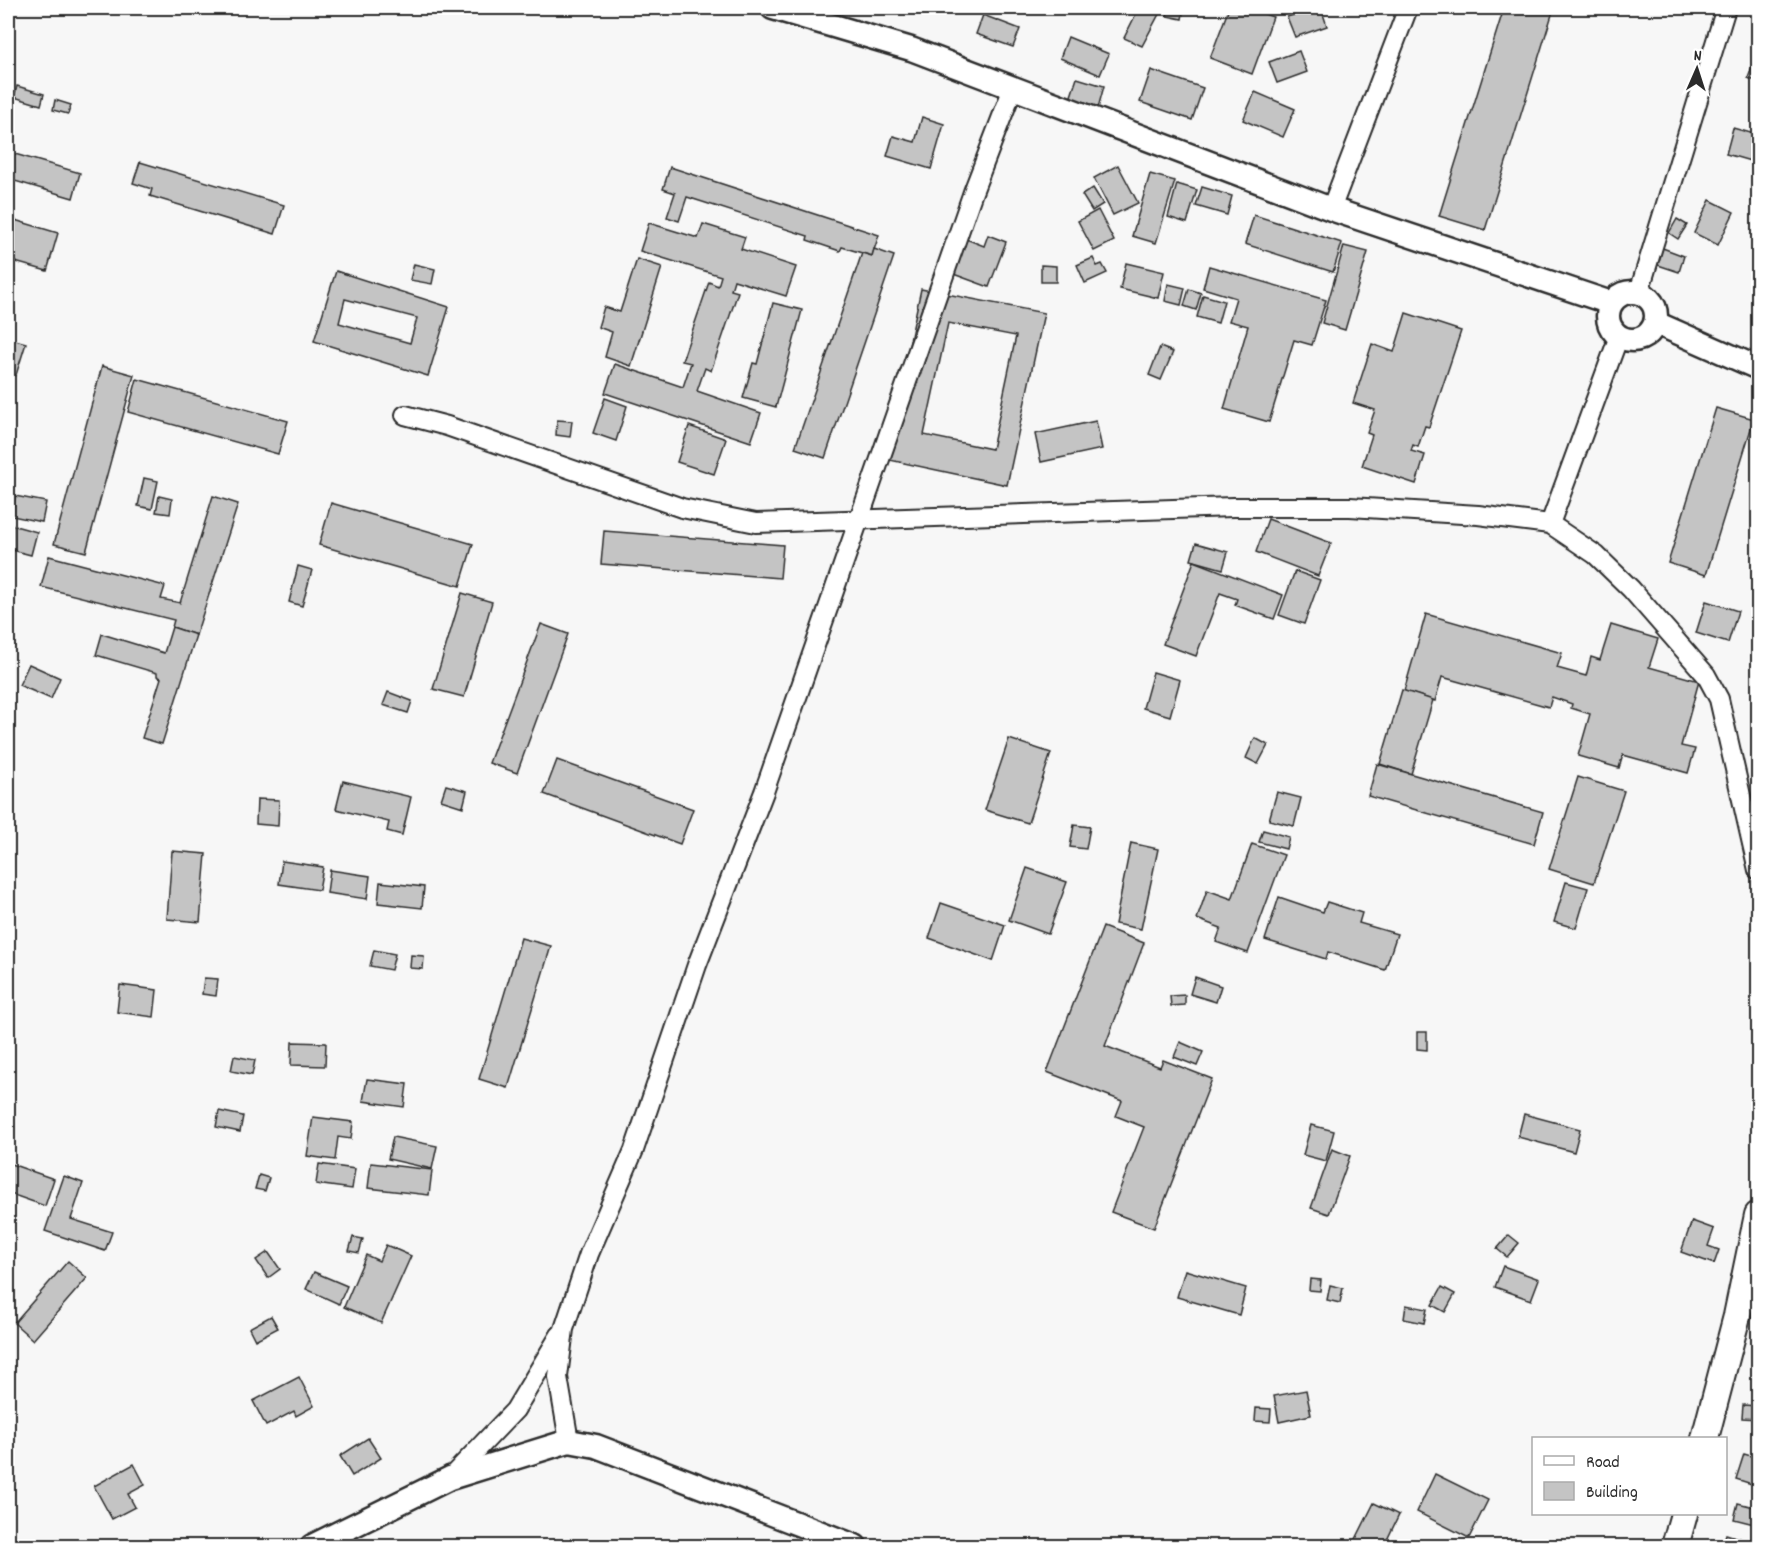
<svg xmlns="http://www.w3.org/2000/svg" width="1766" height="1554" viewBox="0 0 1766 1554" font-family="Dekko,sans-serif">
<rect width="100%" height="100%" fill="#f7f7f7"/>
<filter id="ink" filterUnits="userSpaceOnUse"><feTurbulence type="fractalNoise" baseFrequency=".0167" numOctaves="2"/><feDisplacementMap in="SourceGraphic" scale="12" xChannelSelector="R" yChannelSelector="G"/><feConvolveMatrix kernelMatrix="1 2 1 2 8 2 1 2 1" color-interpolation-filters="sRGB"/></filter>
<g filter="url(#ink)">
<!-- building -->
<g fill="#c4c4c4" stroke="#2b2b2b" stroke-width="1.5" fill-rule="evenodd">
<path d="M 1052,8 L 1068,8 L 1067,14 L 1051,11 Z"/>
<path d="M 1139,8 L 1146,8 L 1159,14 L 1142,46 L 1124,38 Z"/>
<path d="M 1169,8 L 1184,8 L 1182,19 L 1167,16 Z"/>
<path d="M 1229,8 L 1248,8 L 1273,17 L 1252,74 L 1210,58 Z"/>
<path d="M 1315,8 L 1321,8 L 1327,26 L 1295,37 L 1287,17 Z"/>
<path d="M 1504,8 L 1554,8 L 1485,230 L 1439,216 Z"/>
<path d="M 983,15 L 1020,29 L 1013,47 L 976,34 Z"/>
<path d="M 1068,37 L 1109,54 L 1100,75 L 1060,58 Z"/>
<path d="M 1299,51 L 1307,72 L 1277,83 L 1269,62 Z"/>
<path d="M 1757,54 L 1758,54 L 1758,82 L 1748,78 Z"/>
<path d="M 1151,70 L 1203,88 L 1192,120 L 1140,102 Z"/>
<path d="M 1077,78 L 1104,86 L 1098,108 L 1070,99 Z"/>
<path d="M 17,86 L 44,94 L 41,105 L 14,97 Z"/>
<path d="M 1255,92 L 1295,109 L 1283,137 L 1243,120 Z"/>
<path d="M 55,100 L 71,105 L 68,114 L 53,110 Z"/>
<path d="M 922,117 L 944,124 L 931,169 L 887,156 L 893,136 L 915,142 Z"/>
<path d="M 1733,128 L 1758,135 L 1754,162 L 1726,154 Z"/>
<path d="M 8,152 L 80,173 L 73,198 L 8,179 Z"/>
<path d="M 140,162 L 284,205 L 275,234 L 150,196 L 152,189 L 133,183 Z"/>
<path d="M 1118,165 L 1138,203 L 1113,215 L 1094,178 Z"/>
<path d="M 670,167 L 879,235 L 872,256 L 842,247 L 840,251 L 807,240 L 808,236 L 687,197 L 679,221 L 667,217 L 675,193 L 663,189 Z"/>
<path d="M 1150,174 L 1175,181 L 1156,243 L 1132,236 Z"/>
<path d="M 1758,180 L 1758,203 L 1752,201 Z"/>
<path d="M 1177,184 L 1197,190 L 1187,223 L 1168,217 Z"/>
<path d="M 1202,187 L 1232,196 L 1227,215 L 1196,206 Z"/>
<path d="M 1093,188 L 1103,204 L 1092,211 L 1082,195 Z"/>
<path d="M 1710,200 L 1734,212 L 1718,245 L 1694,233 Z"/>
<path d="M 1098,210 L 1114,241 L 1094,251 L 1078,221 Z"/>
<path d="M 1254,215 L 1342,243 L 1333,272 L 1245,244 Z"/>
<path d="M 8,218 L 58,233 L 47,271 L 8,260 Z"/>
<path d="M 1677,219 L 1687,225 L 1678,239 L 1669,233 Z"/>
<path d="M 649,223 L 698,238 L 703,224 L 745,237 L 741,249 L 796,267 L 786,296 L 734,280 L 731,290 L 738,292 L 711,371 L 705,368 L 697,391 L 761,413 L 751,442 L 605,393 L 615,364 L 683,387 L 691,363 L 682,361 L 709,282 L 718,286 L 721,276 L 640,251 Z"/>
<path d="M 988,235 L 1006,242 L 989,287 L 948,272 L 961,237 L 984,246 Z"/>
<path d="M 1344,246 L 1368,252 L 1345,330 L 1322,323 Z"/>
<path d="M 1660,247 L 1684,256 L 1679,272 L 1655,264 Z"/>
<path d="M 874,249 L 894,256 L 825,458 L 795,448 L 862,253 L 872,256 Z"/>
<path d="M 1093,258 L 1097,266 L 1102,264 L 1107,273 L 1085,283 L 1077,265 Z"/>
<path d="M 637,259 L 662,267 L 631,366 L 605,357 L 612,332 L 598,327 L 604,307 L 620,312 Z"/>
<path d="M 1126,263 L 1164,272 L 1158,298 L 1120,289 Z"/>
<path d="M 414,264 L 435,269 L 432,284 L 410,280 Z"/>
<path d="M 1041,265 L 1056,266 L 1056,282 L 1041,282 Z"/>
<path d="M 1209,266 L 1326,300 L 1312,345 L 1294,340 L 1269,422 L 1224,409 L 1248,326 L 1229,321 L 1236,298 L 1203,288 Z"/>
<path d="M 336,271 L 449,307 L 428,376 L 314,341 ZM 345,299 L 417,318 L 410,343 L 339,323 Z"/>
<path d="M 1168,284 L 1185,288 L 1181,305 L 1165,301 Z"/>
<path d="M 921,289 L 1044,313 L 1007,485 L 885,459 ZM 948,323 L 1016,336 L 992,449 L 924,435 Z"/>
<path d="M 1189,289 L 1201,293 L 1196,310 L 1184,306 Z"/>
<path d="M 1203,295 L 1224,301 L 1218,323 L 1197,317 Z"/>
<path d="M 773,303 L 802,310 L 776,407 L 743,398 L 753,363 L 757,364 Z"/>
<path d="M 1406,313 L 1461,331 L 1429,427 L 1425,426 L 1418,447 L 1413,445 L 1411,451 L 1425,455 L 1416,484 L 1362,466 L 1372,435 L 1367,433 L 1375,410 L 1353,403 L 1372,344 L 1394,352 Z"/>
<path d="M 8,338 L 26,343 L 16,375 L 8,372 Z"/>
<path d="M 1160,347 L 1173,352 L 1161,380 L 1149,375 Z"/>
<path d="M 102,366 L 134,375 L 86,552 L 54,544 Z"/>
<path d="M 137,379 L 288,421 L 278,454 L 128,412 Z"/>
<path d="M 605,398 L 627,406 L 616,441 L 593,433 Z"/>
<path d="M 1716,408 L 1754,419 L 1706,575 L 1668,563 Z"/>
<path d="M 557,420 L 572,421 L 570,437 L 556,435 Z"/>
<path d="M 1096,421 L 1102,449 L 1041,462 L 1035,434 Z"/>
<path d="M 689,426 L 726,439 L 714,474 L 677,462 Z"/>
<path d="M 144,478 L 158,481 L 152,509 L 138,506 Z"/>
<path d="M 15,496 L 46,502 L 42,522 L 12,516 Z"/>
<path d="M 159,496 L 172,499 L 170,514 L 156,512 Z"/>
<path d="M 213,496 L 238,504 L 196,635 L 172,627 L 174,620 L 41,587 L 49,556 L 165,586 L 161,599 L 180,603 Z"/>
<path d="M 331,503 L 473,544 L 460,586 L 319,545 Z"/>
<path d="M 1268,519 L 1331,543 L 1318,576 L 1256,552 Z"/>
<path d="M 8,524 L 37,532 L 31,555 L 8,549 Z"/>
<path d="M 604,531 L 783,545 L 780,578 L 601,564 Z"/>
<path d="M 1196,543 L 1228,552 L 1223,569 L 1191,560 Z"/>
<path d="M 1194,561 L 1283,595 L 1274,619 L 1235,605 L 1237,599 L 1220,593 L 1196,656 L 1163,644 Z"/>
<path d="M 298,566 L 312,570 L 302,606 L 289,602 Z"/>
<path d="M 1295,571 L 1320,580 L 1304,624 L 1279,615 Z"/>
<path d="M 462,593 L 492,602 L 464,697 L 433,689 Z"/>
<path d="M 1706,601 L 1738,611 L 1728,643 L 1696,633 Z"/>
<path d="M 1426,614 L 1562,653 L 1557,668 L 1586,676 L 1591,657 L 1600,660 L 1611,625 L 1658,639 L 1649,667 L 1699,681 L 1681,746 L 1695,749 L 1688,773 L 1623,755 L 1619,768 L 1578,756 L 1590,714 L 1571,708 L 1572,704 L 1552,697 L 1549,707 L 1442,677 L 1435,701 L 1404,691 Z"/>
<path d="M 541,624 L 568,634 L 517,773 L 489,763 Z"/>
<path d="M 172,627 L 196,635 L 162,744 L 142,738 L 161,678 L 157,676 L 157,673 L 96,655 L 102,634 L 164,653 Z"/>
<path d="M 29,664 L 60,678 L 51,699 L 19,685 Z"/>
<path d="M 1153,672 L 1180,680 L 1170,716 L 1143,708 Z"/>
<path d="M 1402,690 L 1433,700 L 1411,774 L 1380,764 Z"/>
<path d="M 388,692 L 412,701 L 408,713 L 383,705 Z"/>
<path d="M 1255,738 L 1268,745 L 1258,764 L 1246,758 Z"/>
<path d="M 1009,739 L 1051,753 L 1028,823 L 985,810 Z"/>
<path d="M 557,760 L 693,809 L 680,844 L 544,794 Z"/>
<path d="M 1377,764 L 1543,812 L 1534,844 L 1368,796 Z"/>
<path d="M 1578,777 L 1624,791 L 1594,883 L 1549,869 Z"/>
<path d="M 343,781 L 411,797 L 402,835 L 387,831 L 389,822 L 336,809 Z"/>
<path d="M 446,785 L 467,791 L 463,807 L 441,800 Z"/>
<path d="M 1277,792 L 1301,798 L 1294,826 L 1269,820 Z"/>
<path d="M 257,799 L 279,800 L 278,826 L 256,824 Z"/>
<path d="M 1074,825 L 1090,827 L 1086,849 L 1070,847 Z"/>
<path d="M 1263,830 L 1289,837 L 1286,849 L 1259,842 Z"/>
<path d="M 1131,843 L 1158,849 L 1141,929 L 1115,924 Z"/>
<path d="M 1252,844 L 1284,855 L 1248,953 L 1216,942 L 1221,928 L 1197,919 L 1207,890 L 1232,899 Z"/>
<path d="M 172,851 L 206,854 L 200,922 L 167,919 Z"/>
<path d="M 282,861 L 323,867 L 319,890 L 279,884 Z"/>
<path d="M 1027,868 L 1067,882 L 1048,934 L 1009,920 Z"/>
<path d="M 330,870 L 370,876 L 367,899 L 327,893 Z"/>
<path d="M 380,882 L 424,887 L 422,908 L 378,903 Z"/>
<path d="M 1566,882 L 1588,888 L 1576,928 L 1554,922 Z"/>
<path d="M 1279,897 L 1323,912 L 1327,902 L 1362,913 L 1359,923 L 1397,934 L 1385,970 L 1328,952 L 1326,959 L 1265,940 Z"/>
<path d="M 941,903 L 1005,925 L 993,961 L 929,938 Z"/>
<path d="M 1103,927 L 1144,943 L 1105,1046 L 1160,1067 L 1163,1060 L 1212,1079 L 1154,1228 L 1111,1212 L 1144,1127 L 1116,1116 L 1122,1101 L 1047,1072 Z"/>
<path d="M 1757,929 L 1758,929 L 1758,959 L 1756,958 Z"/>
<path d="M 521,938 L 551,946 L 508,1088 L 479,1079 Z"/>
<path d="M 374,950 L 395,954 L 391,970 L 370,966 Z"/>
<path d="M 411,955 L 424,956 L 423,969 L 410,968 Z"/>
<path d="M 1195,977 L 1221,986 L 1216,1002 L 1190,994 Z"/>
<path d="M 204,978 L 218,979 L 216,996 L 202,994 Z"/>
<path d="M 120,985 L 157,990 L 154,1017 L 117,1012 Z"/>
<path d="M 1185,995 L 1185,1005 L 1171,1006 L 1170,996 Z"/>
<path d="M 1417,1032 L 1427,1032 L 1427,1050 L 1417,1049 Z"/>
<path d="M 292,1042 L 326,1043 L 325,1066 L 291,1065 Z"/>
<path d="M 1180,1042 L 1203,1052 L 1197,1066 L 1174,1057 Z"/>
<path d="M 234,1056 L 255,1060 L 252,1075 L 231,1071 Z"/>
<path d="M 367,1079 L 407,1084 L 404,1107 L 363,1101 Z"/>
<path d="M 219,1111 L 243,1116 L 240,1132 L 216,1127 Z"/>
<path d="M 1524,1114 L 1580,1129 L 1574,1152 L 1518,1137 Z"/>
<path d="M 313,1117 L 353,1122 L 351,1139 L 338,1137 L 335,1160 L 307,1156 Z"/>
<path d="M 1311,1125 L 1334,1131 L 1326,1161 L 1303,1155 Z"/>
<path d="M 393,1137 L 437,1146 L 432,1169 L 388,1159 Z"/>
<path d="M 1332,1149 L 1350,1156 L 1329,1214 L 1311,1208 Z"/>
<path d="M 8,1163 L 54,1179 L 45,1206 L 8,1193 Z"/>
<path d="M 371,1163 L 432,1170 L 429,1195 L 368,1188 Z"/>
<path d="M 319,1164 L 355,1169 L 352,1189 L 316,1184 Z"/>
<path d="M 259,1175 L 269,1178 L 265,1191 L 255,1189 Z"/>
<path d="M 64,1176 L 83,1183 L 71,1219 L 112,1232 L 105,1251 L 45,1231 Z"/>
<path d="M 1692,1221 L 1714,1229 L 1708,1246 L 1719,1250 L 1714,1264 L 1681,1252 Z"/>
<path d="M 1509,1235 L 1519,1243 L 1507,1257 L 1497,1249 Z"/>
<path d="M 353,1237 L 363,1239 L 359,1253 L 349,1251 Z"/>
<path d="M 386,1245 L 411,1256 L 381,1323 L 344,1307 L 366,1255 L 379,1261 Z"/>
<path d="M 268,1252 L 280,1269 L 268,1278 L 256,1260 Z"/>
<path d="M 68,1261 L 87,1278 L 33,1340 L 14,1323 Z"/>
<path d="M 1503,1266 L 1539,1279 L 1531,1300 L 1495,1287 Z"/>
<path d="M 1185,1270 L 1246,1288 L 1239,1315 L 1177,1297 Z"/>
<path d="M 314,1272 L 347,1286 L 339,1304 L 306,1289 Z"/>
<path d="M 1310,1279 L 1321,1280 L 1320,1291 L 1309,1290 Z"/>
<path d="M 1330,1285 L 1343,1288 L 1340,1303 L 1327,1300 Z"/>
<path d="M 1442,1287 L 1455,1294 L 1445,1312 L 1432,1305 Z"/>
<path d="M 1406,1305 L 1427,1309 L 1424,1323 L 1404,1319 Z"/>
<path d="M 271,1316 L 278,1328 L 255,1340 L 249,1328 Z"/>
<path d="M 299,1377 L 314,1406 L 296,1416 L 294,1411 L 266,1426 L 253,1401 Z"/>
<path d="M 1306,1390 L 1311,1415 L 1279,1422 L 1274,1396 Z"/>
<path d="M 1743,1405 L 1758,1406 L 1758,1419 L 1742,1418 Z"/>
<path d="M 1256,1408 L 1271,1409 L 1270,1422 L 1255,1421 Z"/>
<path d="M 368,1438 L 381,1458 L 352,1476 L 340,1456 Z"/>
<path d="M 1744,1454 L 1758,1458 L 1758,1486 L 1736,1479 Z"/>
<path d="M 134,1464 L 145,1485 L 128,1494 L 135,1507 L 112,1519 L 94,1486 Z"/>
<path d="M 1435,1474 L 1488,1500 L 1469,1538 L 1417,1512 Z"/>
<path d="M 1374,1503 L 1399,1515 L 1384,1546 L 1367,1546 L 1355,1541 Z"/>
<path d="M 1738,1503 L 1758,1508 L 1758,1525 L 1734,1519 Z"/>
<path d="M 1726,1534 L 1752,1542 L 1751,1546 L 1722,1546 Z"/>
<path d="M 567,1542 L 584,1543 L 584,1546 L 566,1546 Z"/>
</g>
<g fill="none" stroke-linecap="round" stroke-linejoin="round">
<!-- minor casing -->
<g stroke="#2b2b2b" stroke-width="22">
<g id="minor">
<path d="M 1331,209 L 1408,8"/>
<path d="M 1639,292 L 1726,8"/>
<path d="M 405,415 L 447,426 L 682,508 L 756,523 L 1233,507 L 1350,507 L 1478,515 L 1550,524 L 1596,555 L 1631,589 L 1706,675 L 1719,699 L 1758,870"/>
<path d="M 1550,524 L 1619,336"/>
<path d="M 569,1441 L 558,1377 L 564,1329 L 589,1254 L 634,1150 L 697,965 L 764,792 L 973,192 L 1013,88"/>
<path d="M 450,1478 L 515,1410 L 560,1335"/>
</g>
</g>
<!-- tertiary casing -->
<g stroke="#2b2b2b" stroke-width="27">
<g id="tertiary">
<path d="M 773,8 L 911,49 L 1331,209 L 1611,303"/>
<circle cx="1632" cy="316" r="24"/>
<path d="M 1656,323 L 1758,368"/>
<path d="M 312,1546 L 450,1478 L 569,1441 L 596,1446 L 855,1546"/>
</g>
</g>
<!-- secondary casing -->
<g stroke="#2b2b2b" stroke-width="30">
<g id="secondary">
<path d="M 1705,1438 L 1737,1316 L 1758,1215"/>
<path d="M 1675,1546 L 1684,1514"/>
</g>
</g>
<!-- minor -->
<use href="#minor" stroke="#fff" stroke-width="18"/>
<!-- tertiary -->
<use href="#tertiary" stroke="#fff" stroke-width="22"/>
<!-- secondary -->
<use href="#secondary" stroke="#fff" stroke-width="26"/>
</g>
</g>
<!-- margin -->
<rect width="1766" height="1554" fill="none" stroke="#fff" stroke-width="30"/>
<rect x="15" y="15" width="1736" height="1524" fill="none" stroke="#2b2b2b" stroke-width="2" filter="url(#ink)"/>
<!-- legend -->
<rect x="1532" y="1437" width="195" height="78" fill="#ffffff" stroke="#aaaaaa" stroke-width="1.5"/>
<rect x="1544" y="1456" width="30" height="9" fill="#ffffff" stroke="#aaaaaa" stroke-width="1.5"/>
<text x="1586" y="1467" font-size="18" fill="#2b2b2b">Road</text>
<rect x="1544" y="1482" width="30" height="18" fill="#c4c4c4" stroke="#aaaaaa" stroke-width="1.5"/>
<text x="1586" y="1497" font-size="18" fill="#2b2b2b">Building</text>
<!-- north arrow -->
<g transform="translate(1697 69) rotate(3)" stroke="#ffffff" stroke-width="4.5" paint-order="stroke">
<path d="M0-4.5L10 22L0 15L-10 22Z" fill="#2b2b2b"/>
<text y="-9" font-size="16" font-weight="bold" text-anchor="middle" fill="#2b2b2b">N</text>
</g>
</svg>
